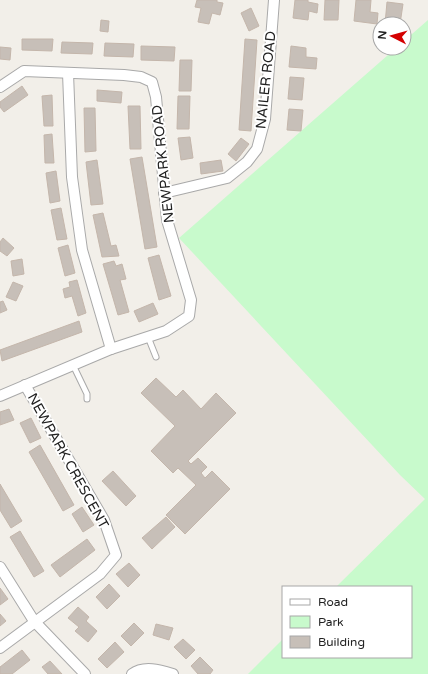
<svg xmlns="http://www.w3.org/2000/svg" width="428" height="674" viewBox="0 0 428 674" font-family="'Varela Round',sans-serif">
<rect width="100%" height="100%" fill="#f2efe9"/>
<!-- park -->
<path fill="#c8facc" d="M 428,20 L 428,674 L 248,674 L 283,639 L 283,657 L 411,657 L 411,587 L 336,587 L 425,499 L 400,475 L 179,238 L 396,48 L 404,48 L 404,41 Z"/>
<!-- building -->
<g fill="#c7bfb8" stroke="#c4b6ab">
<path d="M 197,0 L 217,0 L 217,2 L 223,3 L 220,15 L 212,13 L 209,24 L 198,22 L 201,8 L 195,7 Z"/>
<path d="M 295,0 L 308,0 L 308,2 L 318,4 L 317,13 L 309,11 L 308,20 L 293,18 Z"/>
<path d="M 325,0 L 339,0 L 338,20 L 324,20 Z"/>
<path d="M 356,0 L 371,0 L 370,12 L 378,13 L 377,24 L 354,21 Z"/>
<path d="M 387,2 L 403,4 L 400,24 L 385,24 Z"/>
<path d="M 251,8 L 259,26 L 249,31 L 241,13 Z"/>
<path d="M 101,20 L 109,21 L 108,32 L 100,31 Z"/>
<path d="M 22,39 L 53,39 L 52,51 L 22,50 Z"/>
<path d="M 245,39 L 257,40 L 251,131 L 239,130 Z"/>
<path d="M 62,42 L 93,43 L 92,54 L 61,53 Z"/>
<path d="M 105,43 L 134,44 L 133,57 L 104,56 Z"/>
<path d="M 141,46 L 175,47 L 174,61 L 141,60 Z"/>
<path d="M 291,46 L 306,48 L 306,57 L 317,58 L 316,69 L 289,67 Z"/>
<path d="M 0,47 L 11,48 L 10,60 L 0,59 Z"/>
<path d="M 180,60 L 192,60 L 191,91 L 179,91 Z"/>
<path d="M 290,77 L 304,78 L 302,100 L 288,99 Z"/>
<path d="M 22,86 L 28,95 L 4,112 L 0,107 L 0,102 Z"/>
<path d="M 97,90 L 122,92 L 121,103 L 97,101 Z"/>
<path d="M 52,95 L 53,126 L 44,126 L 42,96 Z"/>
<path d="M 178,96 L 190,96 L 189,129 L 177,129 Z"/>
<path d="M 128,106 L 140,106 L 141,149 L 130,149 Z"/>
<path d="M 84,108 L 95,108 L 96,151 L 85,152 Z"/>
<path d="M 289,109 L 303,110 L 301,131 L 287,130 Z"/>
<path d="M 52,134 L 54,163 L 45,163 L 44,135 Z"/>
<path d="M 190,137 L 193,158 L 181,160 L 178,138 Z"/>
<path d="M 241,138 L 249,144 L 236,161 L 228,154 Z"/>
<path d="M 142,157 L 157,247 L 145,249 L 130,159 Z"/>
<path d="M 97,160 L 103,204 L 91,205 L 86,162 Z"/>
<path d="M 221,160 L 223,171 L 201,174 L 200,163 Z"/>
<path d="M 56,171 L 60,201 L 50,203 L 46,173 Z"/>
<path d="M 61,208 L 67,239 L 57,240 L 51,210 Z"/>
<path d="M 103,213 L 111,246 L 116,245 L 119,256 L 102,257 L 93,215 Z"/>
<path d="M 3,238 L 14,248 L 7,256 L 0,251 L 0,242 Z"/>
<path d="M 68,245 L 75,273 L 65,276 L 58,248 Z"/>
<path d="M 159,255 L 171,296 L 159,300 L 148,258 Z"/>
<path d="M 22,259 L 24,274 L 13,276 L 11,261 Z"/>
<path d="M 114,261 L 116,266 L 122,264 L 126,279 L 120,280 L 129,312 L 118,315 L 103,264 Z"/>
<path d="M 77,280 L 86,313 L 78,316 L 72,296 L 65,298 L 63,289 L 70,287 L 69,282 Z"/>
<path d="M 13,282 L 23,286 L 16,301 L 6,297 Z"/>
<path d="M 3,301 L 7,310 L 0,313 L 0,302 Z"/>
<path d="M 153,303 L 158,314 L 139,322 L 134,311 Z"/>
<path d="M 79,321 L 82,332 L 2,361 L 0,350 Z"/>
<path d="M 156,378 L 176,397 L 183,390 L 201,409 L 216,393 L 236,413 L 188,461 L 191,464 L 198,458 L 207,467 L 201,473 L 205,478 L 212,471 L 230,489 L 185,534 L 166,515 L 196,485 L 178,468 L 173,473 L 151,451 L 175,426 L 141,393 Z"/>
<path d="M 9,409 L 14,420 L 0,425 L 0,412 Z"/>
<path d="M 31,418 L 41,438 L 30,443 L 20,423 Z"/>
<path d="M 40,445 L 74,505 L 63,511 L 29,452 Z"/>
<path d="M 113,471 L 136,496 L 126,506 L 102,481 Z"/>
<path d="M 0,484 L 22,521 L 11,528 L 0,510 Z"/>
<path d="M 82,507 L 94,525 L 83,532 L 72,514 Z"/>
<path d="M 166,517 L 175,527 L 152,549 L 142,538 Z"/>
<path d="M 20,531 L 44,571 L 34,577 L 10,537 Z"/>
<path d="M 87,539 L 95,550 L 60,577 L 51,565 Z"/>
<path d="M 129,563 L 140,575 L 128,587 L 116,574 Z"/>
<path d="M 109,584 L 120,596 L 107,609 L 96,597 Z"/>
<path d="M 0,588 L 8,599 L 0,605 Z"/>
<path d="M 78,607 L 89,617 L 86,621 L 97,631 L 88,642 L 75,631 L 79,627 L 68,618 Z"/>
<path d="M 0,614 L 6,621 L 0,626 Z"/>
<path d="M 134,623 L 144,633 L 131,646 L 121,636 Z"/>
<path d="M 156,624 L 173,628 L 169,640 L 153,635 Z"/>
<path d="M 183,639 L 195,650 L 186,659 L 174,647 Z"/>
<path d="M 115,642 L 124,652 L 107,668 L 98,659 Z"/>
<path d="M 22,650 L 30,660 L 12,674 L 0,674 L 0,667 Z"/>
<path d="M 200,657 L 213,670 L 210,674 L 198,674 L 191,666 Z"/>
<path d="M 50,661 L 62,674 L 48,674 L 42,667 Z"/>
</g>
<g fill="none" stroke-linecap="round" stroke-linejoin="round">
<!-- lane casing -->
<g stroke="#a9a9a9" stroke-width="7">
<g id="lane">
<path d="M 148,337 L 156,357"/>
<path d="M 73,365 L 87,394 L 87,399"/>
</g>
</g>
<!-- street casing -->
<g stroke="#a9a9a9" stroke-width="12">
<g id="street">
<path d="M 68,73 L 72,177 L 82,250 L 111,349"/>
<path d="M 0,87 L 24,71 L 124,75 L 141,77 L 152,82 L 156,97 L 167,220 L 191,300 L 189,316 L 166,331 L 111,349 L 0,396"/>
<path d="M 164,193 L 227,178 L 247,162 L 257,149 L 265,119 L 274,0"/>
<path d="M 0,567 L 34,621 L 85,674"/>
<path d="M 0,648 L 100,574 L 116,555 L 104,520 L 25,385"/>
<path d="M 132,674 C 144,665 160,670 173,674"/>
</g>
</g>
<!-- lane -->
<use href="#lane" stroke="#fff" stroke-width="5"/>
<!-- street -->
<use href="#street" stroke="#fff" stroke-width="10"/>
</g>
<g text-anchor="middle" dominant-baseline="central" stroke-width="4" stroke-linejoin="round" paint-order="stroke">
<!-- street labels -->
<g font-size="14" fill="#222" stroke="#fff">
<text transform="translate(266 80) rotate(-84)">NAILER ROAD</text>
<text transform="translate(163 164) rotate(-96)">NEWPARK ROAD</text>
<text transform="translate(68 461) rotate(61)">NEWPARK CRESCENT</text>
</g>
</g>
<!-- legend -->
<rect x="282" y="586" width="130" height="72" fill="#ffffff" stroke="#a7a7a7"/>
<rect x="290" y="599" width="20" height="6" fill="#ffffff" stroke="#a7a7a7"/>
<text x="318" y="606" font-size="12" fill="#222222">Road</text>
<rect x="290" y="616" width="20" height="12" fill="#c8facc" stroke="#a7a7a7"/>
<text x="318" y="626" font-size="12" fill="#222222">Park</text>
<rect x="290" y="636" width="20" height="12" fill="#c7bfb8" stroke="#a7a7a7"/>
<text x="318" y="646" font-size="12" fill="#222222">Building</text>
<!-- north arrow -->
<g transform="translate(392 36) rotate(276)"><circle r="19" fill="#ffffff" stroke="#a7a7a7"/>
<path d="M0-3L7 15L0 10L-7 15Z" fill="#d40000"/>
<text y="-6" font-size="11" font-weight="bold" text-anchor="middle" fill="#222222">N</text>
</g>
</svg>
